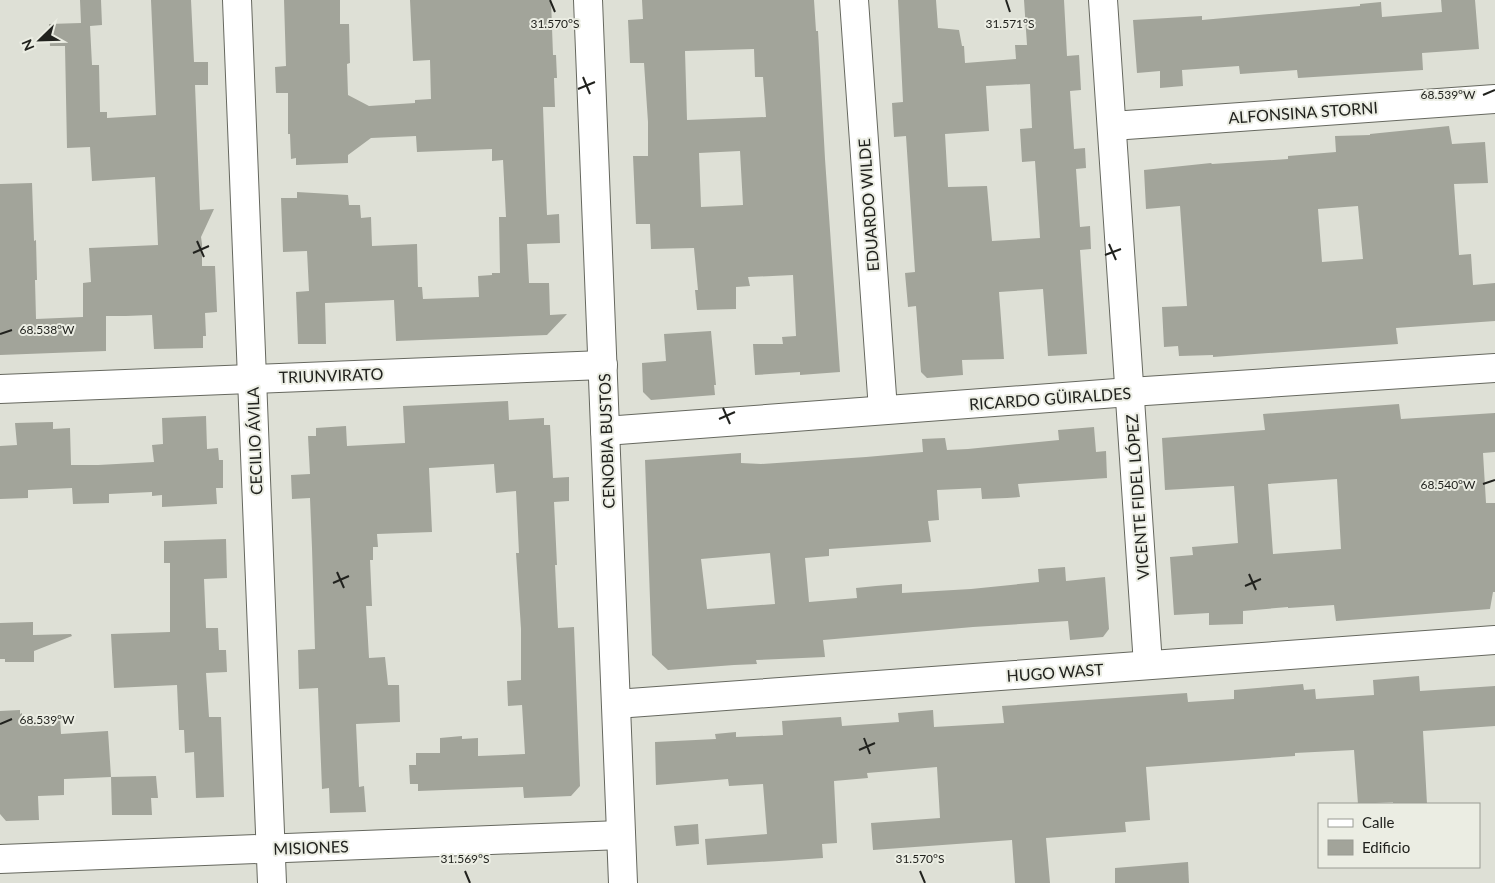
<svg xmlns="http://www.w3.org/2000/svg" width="1495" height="883" viewBox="0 0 1495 883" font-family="Lato,sans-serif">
<rect width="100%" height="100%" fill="#dee0d6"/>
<!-- building -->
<g fill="#a2a49a" fill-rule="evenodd">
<path d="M 80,0 L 101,0 L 102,25 L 90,26 L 92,65 L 99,65 L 100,112 L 107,112 L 107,118 L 156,115 L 151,0 L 191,0 L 194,62 L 208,62 L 208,85 L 195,85 L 200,210 L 214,209 L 201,237 L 202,244 L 202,266 L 215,266 L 217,312 L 205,313 L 206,336 L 203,336 L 203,348 L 154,349 L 152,315 L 126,316 L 106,316 L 106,351 L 0,355 L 0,184 L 32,183 L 34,241 L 36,240 L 37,280 L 35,280 L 36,319 L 83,317 L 83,283 L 91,282 L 89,248 L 158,245 L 155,177 L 92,181 L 90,147 L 67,148 L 65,46 L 50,46 L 49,24 L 81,23 Z"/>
<path d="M 284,0 L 340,0 L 340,24 L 349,24 L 350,63 L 347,64 L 348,95 L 369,106 L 415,103 L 415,100 L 431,99 L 430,60 L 413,61 L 410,0 L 551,0 L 553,55 L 556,55 L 557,78 L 554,78 L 555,107 L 543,107 L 546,192 L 547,215 L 559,214 L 560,243 L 527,244 L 529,283 L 549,283 L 550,315 L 567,314 L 547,335 L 396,341 L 394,300 L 325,303 L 326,344 L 298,344 L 296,292 L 309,291 L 307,251 L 283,252 L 281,198 L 297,198 L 297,192 L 348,195 L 349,205 L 360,205 L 361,218 L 371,217 L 372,246 L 417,244 L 418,287 L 422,287 L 423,299 L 479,297 L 478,276 L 492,275 L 492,273 L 500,273 L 499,217 L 506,217 L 503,160 L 492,161 L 492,149 L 417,152 L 416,136 L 371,138 L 348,155 L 348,163 L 296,165 L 296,158 L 291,159 L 290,134 L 288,134 L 288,93 L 276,93 L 275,67 L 286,66 Z"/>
<path d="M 642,0 L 814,0 L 816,31 L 818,31 L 825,159 L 840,372 L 800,375 L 800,372 L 755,375 L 753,344 L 783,344 L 782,337 L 796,336 L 793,275 L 748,277 L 750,286 L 736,287 L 736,309 L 697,310 L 695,290 L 698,290 L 694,248 L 651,249 L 650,224 L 636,224 L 633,156 L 648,156 L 648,122 L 644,63 L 630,63 L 628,20 L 643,19 ZM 754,49 L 755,77 L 763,77 L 766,117 L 687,120 L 685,51 ZM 740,151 L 743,205 L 701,207 L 699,153 Z"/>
<path d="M 898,0 L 936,0 L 938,28 L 959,30 L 962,46 L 964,46 L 965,63 L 1016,59 L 1015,45 L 1027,45 L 1024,0 L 1064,0 L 1067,56 L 1079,55 L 1081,90 L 1070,91 L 1074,149 L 1085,148 L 1086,168 L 1076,169 L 1080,227 L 1090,226 L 1091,249 L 1080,250 L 1087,354 L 1048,356 L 1043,289 L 999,292 L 1004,359 L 962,360 L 963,375 L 927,378 L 921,372 L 916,306 L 908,307 L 905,273 L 915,272 L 906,136 L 894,137 L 892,103 L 903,102 ZM 1030,84 L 1032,128 L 1020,129 L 1022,162 L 1035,161 L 1040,238 L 992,241 L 987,186 L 948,187 L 945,134 L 989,131 L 986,86 Z"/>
<path d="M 1441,0 L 1475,0 L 1479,49 L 1422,53 L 1423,70 L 1298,78 L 1297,70 L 1240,74 L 1239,66 L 1182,70 L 1183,86 L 1160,88 L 1160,71 L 1137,73 L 1133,20 L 1202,16 L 1202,20 L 1360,6 L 1360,4 L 1381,2 L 1382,17 L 1442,12 Z"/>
<path d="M 1449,126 L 1452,144 L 1485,142 L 1488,183 L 1454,184 L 1459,255 L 1471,254 L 1473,285 L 1495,283 L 1495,321 L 1396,328 L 1398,344 L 1213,357 L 1213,355 L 1179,356 L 1178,346 L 1164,347 L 1162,307 L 1187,306 L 1180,206 L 1146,209 L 1144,170 L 1211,163 L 1212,164 L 1288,159 L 1288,156 L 1336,152 L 1335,136 L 1370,135 L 1370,134 ZM 1358,206 L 1363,259 L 1322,262 L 1318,209 Z"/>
<path d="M 711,331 L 716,385 L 714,385 L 715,395 L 651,400 L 643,392 L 642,363 L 666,361 L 664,334 Z"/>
<path d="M 508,401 L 509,420 L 544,418 L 544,425 L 550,425 L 553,478 L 569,477 L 569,501 L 554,502 L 557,565 L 555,565 L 558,628 L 574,627 L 580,786 L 571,796 L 524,798 L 523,787 L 418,791 L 418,784 L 410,784 L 409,765 L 416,765 L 416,753 L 440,753 L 440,738 L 462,736 L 462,739 L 478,738 L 478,756 L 525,754 L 522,705 L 508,706 L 507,681 L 521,680 L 521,629 L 516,553 L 519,553 L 516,491 L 496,493 L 494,464 L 429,468 L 432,532 L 377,534 L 378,547 L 373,547 L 373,560 L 370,560 L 372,606 L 366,606 L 369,658 L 385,657 L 388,685 L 399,685 L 400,722 L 356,724 L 359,787 L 364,786 L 366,812 L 330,813 L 329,788 L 322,789 L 318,688 L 299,689 L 298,650 L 315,649 L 312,548 L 310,498 L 292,499 L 291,475 L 310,474 L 308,436 L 316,436 L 316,428 L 346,426 L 347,446 L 405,443 L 403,406 Z"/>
<path d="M 1399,404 L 1401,419 L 1495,413 L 1495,452 L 1483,453 L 1486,503 L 1495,503 L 1495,592 L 1493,592 L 1490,609 L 1336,621 L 1334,605 L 1288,608 L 1288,607 L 1243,611 L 1243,624 L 1209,625 L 1209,613 L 1174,615 L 1170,557 L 1193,555 L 1192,547 L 1238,543 L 1234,486 L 1165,490 L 1162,438 L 1265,430 L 1263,414 ZM 1337,479 L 1341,549 L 1273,554 L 1268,484 Z"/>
<path d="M 206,416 L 207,449 L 218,448 L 219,460 L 223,460 L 223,488 L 216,488 L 217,504 L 162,507 L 162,495 L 152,496 L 152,492 L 109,494 L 109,503 L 73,504 L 72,488 L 28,490 L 28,498 L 0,499 L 0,446 L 17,445 L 15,423 L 53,422 L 53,429 L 70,428 L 71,465 L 98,465 L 154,462 L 152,445 L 163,444 L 162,418 Z"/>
<path d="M 1094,427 L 1096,452 L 1106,451 L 1107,478 L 1018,484 L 1020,497 L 1007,498 L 982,499 L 981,488 L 937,490 L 939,520 L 928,521 L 931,542 L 829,549 L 829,556 L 805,558 L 809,602 L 857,598 L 856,588 L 876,586 L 902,584 L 902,593 L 971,589 L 1039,582 L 1038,569 L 1065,567 L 1066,581 L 1105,577 L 1109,629 L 1103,637 L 1070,640 L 1068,621 L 973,627 L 823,640 L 825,657 L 756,660 L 757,664 L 734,665 L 668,670 L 652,655 L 645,460 L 741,453 L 741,463 L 761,464 L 866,457 L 923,452 L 922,439 L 945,438 L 947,450 L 968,449 L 1059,440 L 1058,430 ZM 770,553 L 775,604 L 707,609 L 701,559 Z"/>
<path d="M 226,539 L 227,578 L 204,579 L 206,628 L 218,628 L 219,650 L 226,650 L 227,672 L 206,673 L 209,717 L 221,717 L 224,797 L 196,798 L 194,752 L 185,753 L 184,730 L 179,730 L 177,685 L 114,688 L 111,634 L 170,632 L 170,563 L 164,563 L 164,541 Z"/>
<path d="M 33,622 L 33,635 L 71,634 L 72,636 L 34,651 L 34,662 L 5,662 L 5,659 L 0,659 L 0,623 Z"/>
<path d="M 1419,676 L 1420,691 L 1495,686 L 1495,726 L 1423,731 L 1427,804 L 1393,804 L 1393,802 L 1358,804 L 1354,750 L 1295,753 L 1295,756 L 1146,767 L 1150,820 L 1125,822 L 1126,832 L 1046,838 L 1050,883 L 1015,883 L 1012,840 L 873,850 L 871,823 L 940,818 L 937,767 L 867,773 L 868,778 L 834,781 L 837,843 L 822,844 L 823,858 L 779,861 L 707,865 L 705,839 L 767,834 L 763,784 L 729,786 L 728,779 L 656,785 L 655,742 L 716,739 L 715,734 L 736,732 L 736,737 L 783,735 L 782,721 L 841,717 L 842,726 L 899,722 L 898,713 L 933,710 L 934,727 L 1004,723 L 1002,706 L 1187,693 L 1188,702 L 1234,699 L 1234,690 L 1303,684 L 1304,690 L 1315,689 L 1316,699 L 1374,695 L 1373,680 Z"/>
<path d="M 20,710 L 20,714 L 22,713 L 22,721 L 60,719 L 61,734 L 108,731 L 111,777 L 64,779 L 64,795 L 38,796 L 39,820 L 6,821 L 0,814 L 0,711 Z"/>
<path d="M 156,776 L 158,798 L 151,798 L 152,815 L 112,815 L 111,777 Z"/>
<path d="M 698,824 L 699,844 L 676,846 L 674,826 Z"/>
<path d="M 1188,862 L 1189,883 L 1115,883 L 1115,868 Z"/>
</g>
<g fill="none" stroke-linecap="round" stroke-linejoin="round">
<!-- minor casing -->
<g stroke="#66685f" stroke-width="30">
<g id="minor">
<path d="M 237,0 L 272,883"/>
<path d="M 854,0 L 883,410"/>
<path d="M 1103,0 L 1148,665"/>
<path d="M 1112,126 L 1495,99"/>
<path d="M 0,389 L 603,365"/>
<path d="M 605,431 L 1130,392 L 1495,368"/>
<path d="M 616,704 L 1495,640"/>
<path d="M 0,859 L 621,835"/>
</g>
</g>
<!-- tertiary casing -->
<g stroke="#66685f" stroke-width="30">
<path id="tertiary" d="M 588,0 L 623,883"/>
</g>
<!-- minor -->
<use href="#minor" stroke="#fff" stroke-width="28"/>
<!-- tertiary -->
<use href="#tertiary" stroke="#fff" stroke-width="28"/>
</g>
<!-- ticks -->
<path fill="none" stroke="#21221e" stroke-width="2" d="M 550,0 L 555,12M 1006,0 L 1010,12M 583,77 L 590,94M 578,89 L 595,82M 1483,95 L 1495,90M 197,241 L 204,257M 1109,244 L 1116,260M 193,253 L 209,246M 1105,255 L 1121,249M 0,334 L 12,330M 723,408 L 730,424M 719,419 L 735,412M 1483,484 L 1495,480M 337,572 L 344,588M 1249,574 L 1256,590M 333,583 L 349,576M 1245,586 L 1261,579M 0,724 L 12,719M 864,738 L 870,754M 859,750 L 875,743M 465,871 L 470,883M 920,871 L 925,883"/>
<g text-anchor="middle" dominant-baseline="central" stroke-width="4" stroke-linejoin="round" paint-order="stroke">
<!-- street labels -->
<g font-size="16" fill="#21221e" stroke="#ebede3">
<text transform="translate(1303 112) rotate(-4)">ALFONSINA STORNI</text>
<text transform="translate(868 205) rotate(-94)">EDUARDO WILDE</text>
<text transform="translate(331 375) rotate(-2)">TRIUNVIRATO</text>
<text transform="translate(1050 398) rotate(-4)">RICARDO GÜIRALDES</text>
<text transform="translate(254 441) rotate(-92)">CECILIO ÁVILA</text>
<text transform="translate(606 441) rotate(-92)">CENOBIA BUSTOS</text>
<text transform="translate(1137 497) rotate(-94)">VICENTE FIDEL LÓPEZ</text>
<text transform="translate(1055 672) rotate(-4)">HUGO WAST</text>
<text transform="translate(311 847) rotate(-2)">MISIONES</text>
</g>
</g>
<g font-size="12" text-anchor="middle" fill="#21221e" stroke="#ebede3" stroke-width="4" stroke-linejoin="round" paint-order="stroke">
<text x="555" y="28">31.570°S</text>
<text x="1010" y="28">31.571°S</text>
<text x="1448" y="99">68.539°W</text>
<text x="47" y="334">68.538°W</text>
<text x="1448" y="489">68.540°W</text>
<text x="47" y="724">68.539°W</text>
<text x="465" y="863">31.569°S</text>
<text x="920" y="863">31.570°S</text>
</g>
<!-- legend -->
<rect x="1318" y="803" width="162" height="65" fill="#ebede3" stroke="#9a9c94"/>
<rect x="1328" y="819" width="25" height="8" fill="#ffffff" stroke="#9a9c94"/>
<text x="1362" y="828" font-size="15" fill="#21221e">Calle</text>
<rect x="1328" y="840" width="25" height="15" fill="#a2a49a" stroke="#9a9c94"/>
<text x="1362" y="853" font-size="15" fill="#21221e">Edificio</text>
<!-- north arrow -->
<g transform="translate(40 40) rotate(247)" stroke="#ebede3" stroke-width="4" paint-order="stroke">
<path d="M0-4L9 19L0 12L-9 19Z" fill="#21221e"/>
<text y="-8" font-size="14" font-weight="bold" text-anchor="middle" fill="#21221e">N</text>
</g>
</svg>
